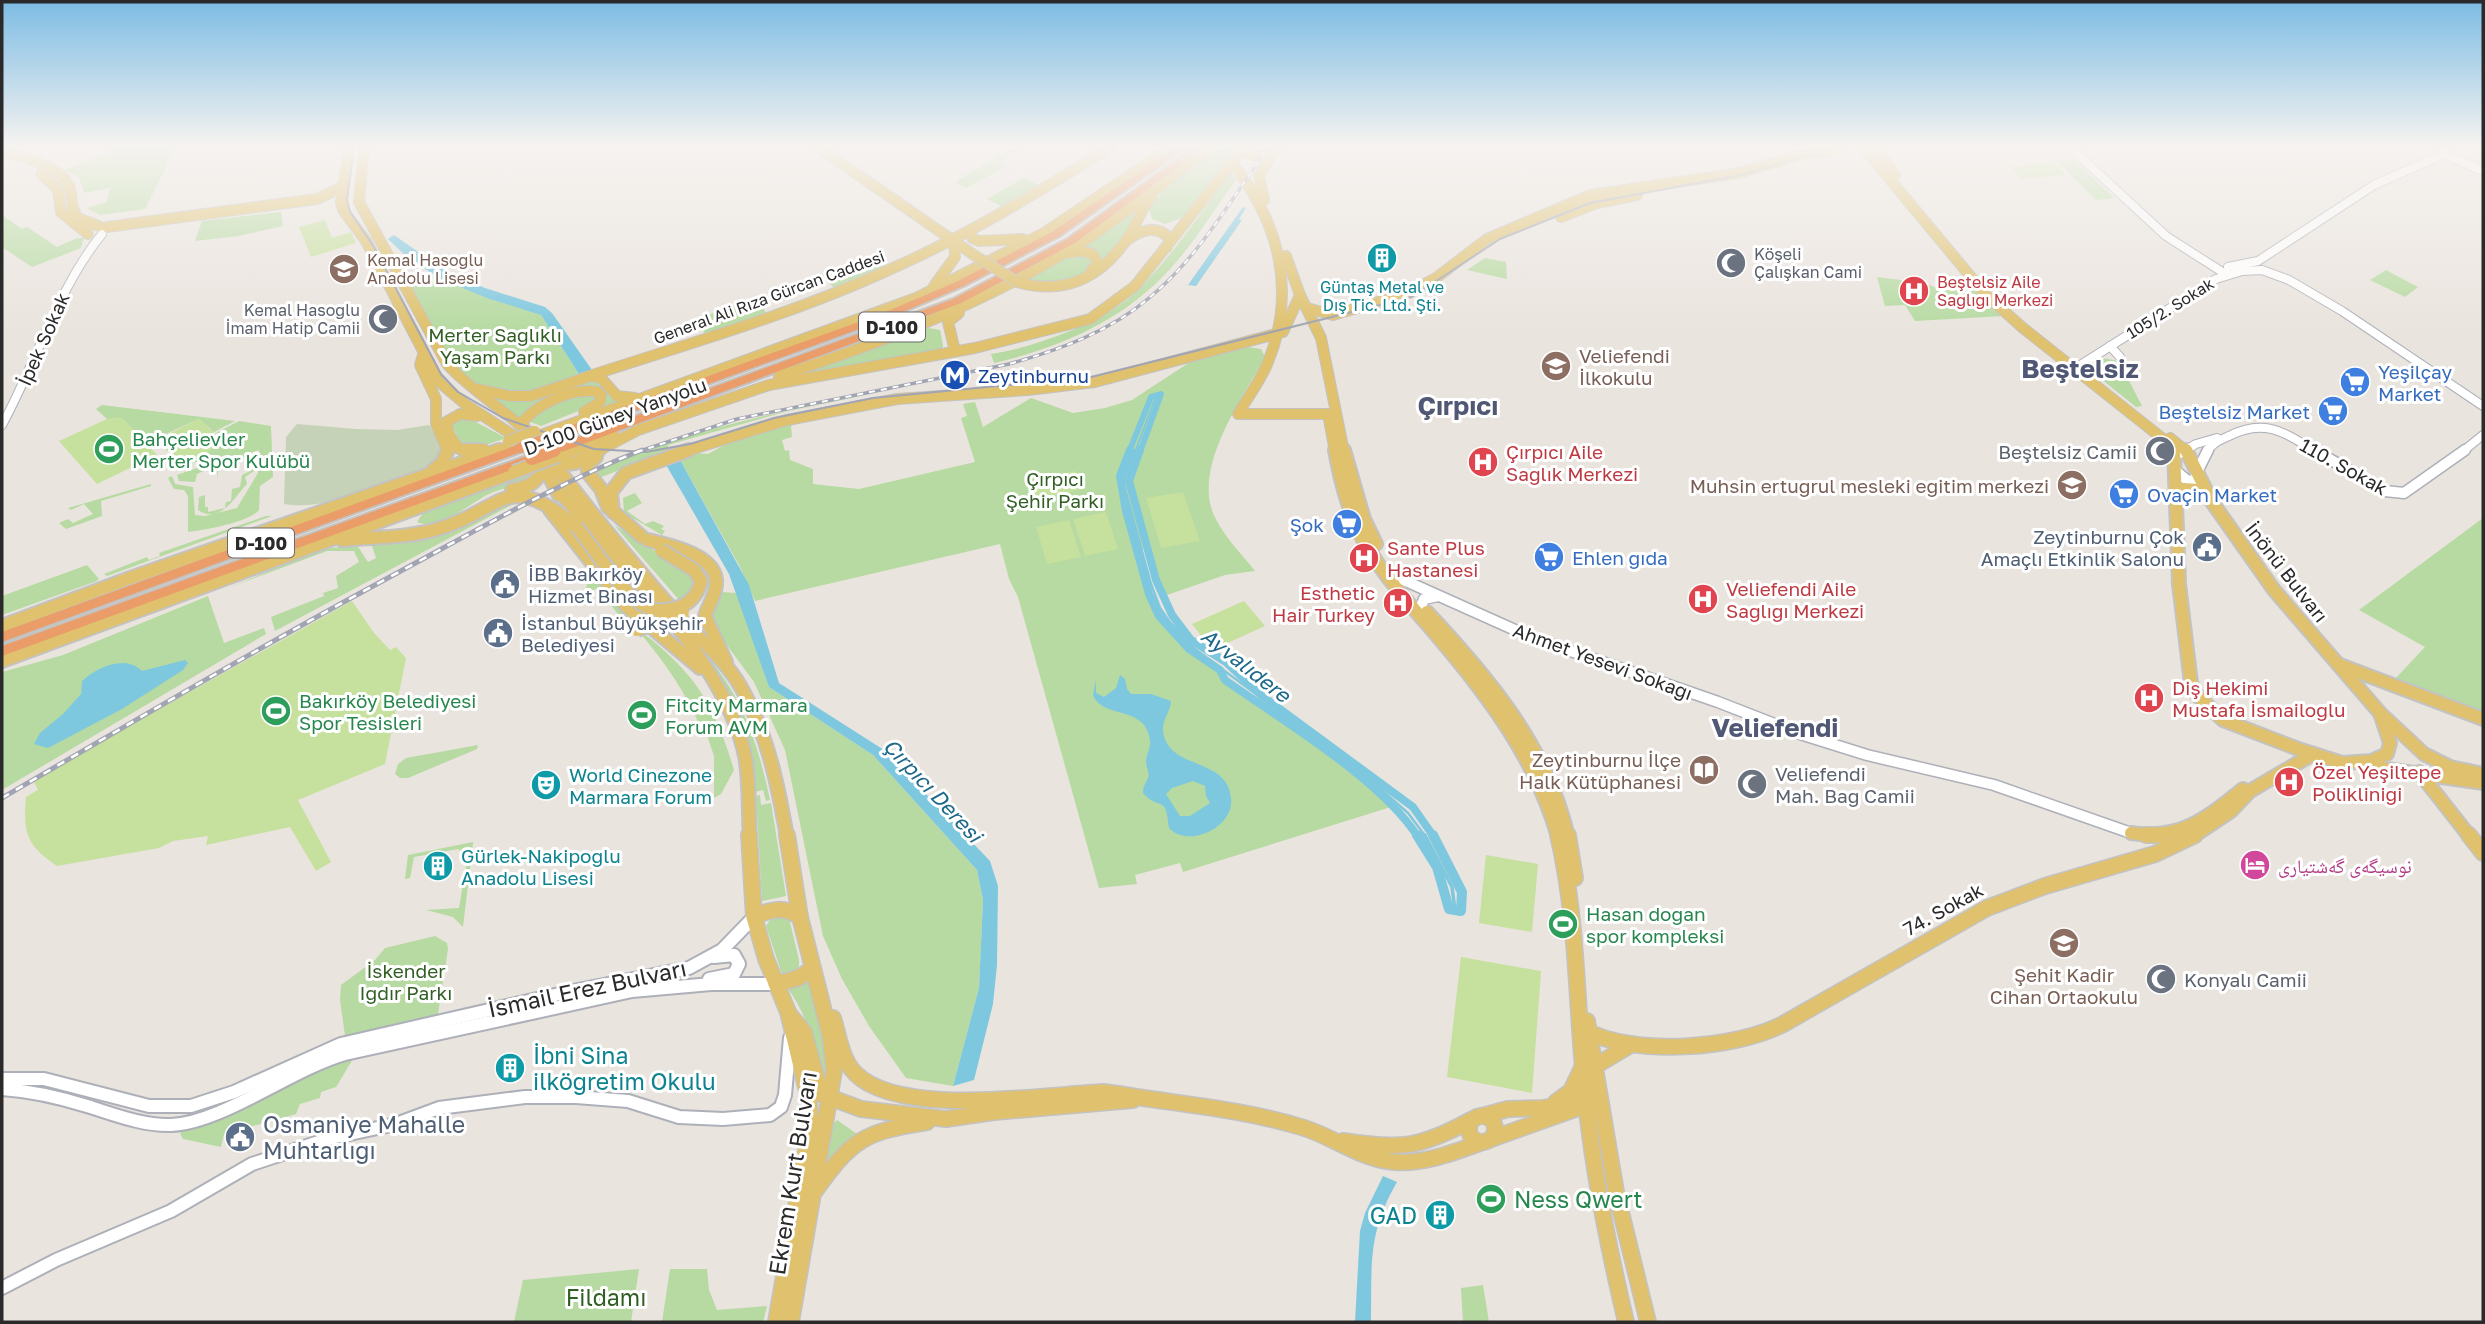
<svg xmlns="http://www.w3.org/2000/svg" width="2485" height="1324" viewBox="0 0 2485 1324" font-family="'Golos Text','Noto Naskh Arabic',sans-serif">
<rect width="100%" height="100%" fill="#eae4de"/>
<!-- green -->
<g fill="#b6daa1">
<path d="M 113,147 L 172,147 L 166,167 L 145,209 L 100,215 L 87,208 L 107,202 L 110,188 L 84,193 L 79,177 L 64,170 L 110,152 Z"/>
<path d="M 1014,147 L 1024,147 L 999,163 L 1007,166 L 966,188 L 955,182 Z"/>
<path d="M 1227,147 L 1234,149 L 1234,156 L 1185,217 L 1165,224 L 1152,219 L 1149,209 L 1165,188 L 1217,149 Z"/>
<path d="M 2074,160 L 2114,198 L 2096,200 L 2058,162 Z"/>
<path d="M 1231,173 L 1236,180 C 1215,209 1195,241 1172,267 C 1126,319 1060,348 994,363 L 991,354 C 1033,348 1107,321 1137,291 C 1172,256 1201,213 1231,173 Z"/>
<path d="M 1024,178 L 1042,187 L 1006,209 L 987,199 Z"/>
<path d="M 1142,201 L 1124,235 L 1103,261 L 1098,253 L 1078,248 Z"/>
<path d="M 281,212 L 283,226 L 238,236 L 195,241 L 202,221 Z"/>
<path d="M 2,215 L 22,229 L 27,227 L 57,247 L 77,238 L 84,238 L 81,248 L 32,267 L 2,247 Z"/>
<path d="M 1087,255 L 1093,262 C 1080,283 1050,286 1028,279 L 1069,257 Z"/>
<path d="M 871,256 L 885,269 L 835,289 L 822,276 Z"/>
<path d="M 1485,258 L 1506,262 L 1507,279 L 1467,270 Z"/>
<path d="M 2386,270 L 2418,287 L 2405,297 L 2370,280 Z"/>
<path d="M 429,272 L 541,315 L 579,374 L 542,391 L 530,393 L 477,385 C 448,368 423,312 408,283 Z"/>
<path d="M 1877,277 L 1925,283 L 1939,289 L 1976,289 L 2004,316 L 1915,321 L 1905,305 L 1885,306 Z"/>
<path d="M 756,299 L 768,315 L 706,335 L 696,319 Z"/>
<path d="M 928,328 L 940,330 L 943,345 L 941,351 L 776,381 Z"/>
<path d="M 1248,347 L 1261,349 L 1265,357 C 1242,399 1194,465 1213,513 C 1222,535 1241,553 1255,571 L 1225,575 L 1164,596 L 1150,548 L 1137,550 C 1144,588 1160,623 1189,649 C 1197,657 1208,660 1217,667 C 1221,670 1222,676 1225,680 L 1346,766 L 1394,806 L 1183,872 L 1180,863 L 1135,875 L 1137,884 L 1099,888 L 1018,597 L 1009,579 L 1000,544 L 755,601 L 740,567 L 679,458 L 694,453 L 708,454 L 726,444 L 803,421 L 791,426 L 792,437 L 782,440 L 785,451 L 789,450 L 790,460 L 813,469 L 813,484 L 859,489 L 975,462 L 961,418 L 967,416 L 963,404 L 975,402 L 983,427 L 1031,398 L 1073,413 L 1105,408 L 1132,400 L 1190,362 Z"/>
<path d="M 2101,358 L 2119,361 L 2142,406 L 2136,407 L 2090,370 Z"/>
<path d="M 597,380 L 610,396 L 622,400 L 601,407 L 606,395 L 599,389 L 533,407 L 518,419 L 492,398 L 517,400 L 583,381 Z"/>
<path d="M 885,391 L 788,411 L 668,445 L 668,451 L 599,478 L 593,471 C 618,461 643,450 669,442 C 740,419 812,405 885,391 Z"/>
<path d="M 589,392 L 598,397 L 591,406 L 541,426 L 528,421 L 540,410 Z"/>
<path d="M 102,405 L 235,421 L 214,432 L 199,419 L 146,443 L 122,418 L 107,419 L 96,409 Z"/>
<path d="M 456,418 L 472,420 L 506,438 L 480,447 L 462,445 L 451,424 Z"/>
<path d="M 239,421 L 271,426 L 273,477 L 260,486 L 259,510 C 248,523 204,530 188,532 L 188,496 L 184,490 L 174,489 L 168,478 L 172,476 L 175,484 L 193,487 L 195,515 L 205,516 L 237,508 L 258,473 L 259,450 L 215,463 L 213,467 L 197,474 L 195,482 L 179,481 L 177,475 L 214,462 L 210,457 L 174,470 L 173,468 L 207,454 L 206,451 L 225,442 L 216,433 Z"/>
<path d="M 255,452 L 254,471 L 245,477 L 247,484 C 235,496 221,525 198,510 L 199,497 L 205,495 L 205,507 L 208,507 L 208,512 L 225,508 L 226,502 L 231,501 L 232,489 L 240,487 L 242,475 L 252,470 L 253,455 L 220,463 L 217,479 L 218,463 Z"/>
<path d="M 540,468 L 527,485 C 514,487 501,488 489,494 C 470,503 439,532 417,522 L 423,513 Z"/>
<path d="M 151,484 L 151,486 L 101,501 L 102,516 L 66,529 L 59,523 L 68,519 L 73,523 L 93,514 L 84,504 L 71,510 L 68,508 Z"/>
<path d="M 635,493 L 642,503 L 627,511 L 645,524 L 653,521 L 664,526 L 661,529 L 665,531 L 662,535 L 624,513 L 623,498 Z"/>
<path d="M 521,500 L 275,631 L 271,617 L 324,596 L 323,593 L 338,588 L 336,576 L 359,562 L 354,551 L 327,551 L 228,588 L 322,549 L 357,545 L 368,562 L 376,558 L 371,543 L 336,544 L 414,538 L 488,507 Z"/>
<path d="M 266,516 L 272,516 L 107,576 L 104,574 L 147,557 L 149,560 L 160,556 L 159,553 Z"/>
<path d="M 2483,518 L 2483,712 L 2395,679 L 2425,647 L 2359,610 Z"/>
<path d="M 614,525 L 692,574 L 695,585 L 690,594 L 680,601 Z"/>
<path d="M 87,565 L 99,579 L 97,581 L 2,615 L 2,596 Z"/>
<path d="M 588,572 L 623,612 L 640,625 L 629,628 L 598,589 L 586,591 Z"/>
<path d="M 721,592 L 738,593 L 769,687 L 873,755 L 977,870 L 983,900 L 979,988 L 953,1086 L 906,1078 L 869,1026 L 842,979 L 823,936 L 785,750 L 754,682 L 718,633 L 712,611 Z"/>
<path d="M 208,596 L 224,643 L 264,628 L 266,634 L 2,790 L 2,672 L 63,655 Z"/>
<path d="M 643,633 C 696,674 715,706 734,770 L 721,794 L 714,798 L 714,756 L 705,729 L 701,729 C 686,693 666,664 641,634 Z"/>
<path d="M 709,658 C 744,700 759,748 770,800 L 766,801 L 763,790 L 755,792 L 752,766 L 706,660 Z"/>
<path d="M 478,745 L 477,749 L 408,778 L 400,778 L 395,774 L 398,764 L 406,758 Z"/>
<path d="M 760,795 L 761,805 L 771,803 L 786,896 L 762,901 L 756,796 Z"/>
<path d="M 473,842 L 473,843 L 463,927 L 453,917 L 426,910 L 459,908 L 468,855 L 458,849 L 414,857 L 410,878 L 405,879 L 408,855 Z"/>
<path d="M 772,917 L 789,918 L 799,960 L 799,966 L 794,972 L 782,973 L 780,968 L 766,926 Z"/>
<path d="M 435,936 L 447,943 L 448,949 L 438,1014 L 345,1036 L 340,1000 L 341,985 L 375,960 L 385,948 Z"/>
<path d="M 808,979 L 825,1050 L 828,1087 C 813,1053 811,1019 788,989 Z"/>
<path d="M 353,1059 L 336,1087 L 321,1092 L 320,1098 L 300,1104 L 296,1114 L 224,1134 L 221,1147 L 183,1139 L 180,1133 L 322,1068 Z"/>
<path d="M 837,1120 L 857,1134 L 827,1162 L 834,1123 Z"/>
<path d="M 639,1269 L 631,1322 L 514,1322 L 523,1280 Z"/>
<path d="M 670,1269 L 707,1269 L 709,1290 L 717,1310 L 767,1306 L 763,1322 L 662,1322 Z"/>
<path d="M 1483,1285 L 1489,1322 L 1463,1322 L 1461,1288 Z"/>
</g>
<!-- cemetery -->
<path fill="#c5d2b7" d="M 297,424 L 356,429 L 397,430 L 429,425 L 443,448 L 436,464 C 392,480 331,512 284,504 L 286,437 Z"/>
<!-- pitch -->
<g fill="#c6e09e">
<path d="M 2053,162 L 2066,175 L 2022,179 L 2010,167 Z"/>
<path d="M 325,220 L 332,238 L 351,232 L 356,243 L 311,257 L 299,227 Z"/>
<path d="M 122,418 L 157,455 L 97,484 L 59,441 L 107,419 Z"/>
<path d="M 199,419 L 224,442 L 183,466 L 156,440 Z"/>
<path d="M 1074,471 L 1080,474 L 1083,489 L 1042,498 L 1036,496 L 1033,481 Z"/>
<path d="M 1183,492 L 1200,541 L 1161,548 L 1146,498 Z"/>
<path d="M 1106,512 L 1118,549 L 1085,556 L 1073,519 Z"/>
<path d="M 1069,520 L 1081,557 L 1047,564 L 1036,527 Z"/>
<path d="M 352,601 L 374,633 L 390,650 L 396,647 L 406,658 L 385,764 L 298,800 L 331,862 L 316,871 L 290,827 L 206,845 L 208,836 L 173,841 L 159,848 L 57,866 C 26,845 23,833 26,797 L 38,790 L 33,780 Z"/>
<path d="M 1244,601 L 1265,626 L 1212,650 L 1192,624 Z"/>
<path d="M 1486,855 L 1538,864 L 1532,932 L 1479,923 Z"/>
<path d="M 1461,957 L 1541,971 L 1532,1093 L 1447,1077 Z"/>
</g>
<!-- water -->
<g fill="#7ec8df" fill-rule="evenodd">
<path d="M 1243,207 L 1246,208 L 1239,219 L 1242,220 L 1196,286 L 1188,285 Z"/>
<path d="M 394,235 L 447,272 L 485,288 L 545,307 L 552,313 L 592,370 L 579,374 L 541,315 L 487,298 L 443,280 L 409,259 L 388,239 Z"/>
<path d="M 679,458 L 749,585 L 779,683 L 884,750 L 990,861 L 998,886 L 997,965 L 993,1004 L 974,1080 L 953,1086 L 979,988 L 983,900 L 977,870 L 873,755 L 769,687 L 729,574 L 665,463 Z"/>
<path d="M 185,660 L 188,663 L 183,670 L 122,709 L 48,748 L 34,744 L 40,733 L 63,714 L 81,694 L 82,681 C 97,667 126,654 142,671 Z"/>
<path d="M 1120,675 L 1125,679 L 1127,689 L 1131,694 L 1151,694 L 1171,701 C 1171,711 1162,719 1163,731 C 1168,771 1227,756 1231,798 C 1235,827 1188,849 1169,828 C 1166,793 1160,812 1143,793 C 1143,786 1145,785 1148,778 C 1150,772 1146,768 1146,762 C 1146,754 1151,748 1150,740 C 1145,704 1103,720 1093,695 L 1096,680 L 1096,693 L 1104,697 L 1116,688 ZM 1193,781 L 1205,786 L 1206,796 L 1210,803 L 1190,816 L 1180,816 L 1166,794 L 1172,788 Z"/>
<path d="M 1383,1176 L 1397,1182 C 1367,1234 1372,1265 1371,1322 L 1355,1322 L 1360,1231 L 1365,1213 Z"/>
</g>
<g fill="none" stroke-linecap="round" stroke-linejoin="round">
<!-- stream-far2 -->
<path stroke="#7ec8df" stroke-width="2" d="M 1135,452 L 1156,396"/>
<!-- stream-far1 -->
<path stroke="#7ec8df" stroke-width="2.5" d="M 1135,450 L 1123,482 L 1151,584 L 1160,608 L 1169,621 L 1195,649 L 1360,771 L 1408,813 L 1426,837"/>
<!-- stream -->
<path stroke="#7ec8df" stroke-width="3.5" d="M 1425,835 L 1452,887 L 1455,910"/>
<!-- canal-far2 -->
<path stroke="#7ec8df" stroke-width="6" d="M 1129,452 L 1151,397 L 1161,394 L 1140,452"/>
<!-- canal-far1 -->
<g stroke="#7ec8df" stroke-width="8">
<path d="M 1130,450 L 1120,476 L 1126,511 L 1149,594 L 1159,616 L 1189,649 L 1220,670 L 1225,680 C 1283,721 1381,779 1418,837"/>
<path d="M 1140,450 L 1129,481 L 1156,580 L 1172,615 L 1191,640 L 1226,662 L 1261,695 L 1413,807 L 1434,837"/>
</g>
<!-- canal -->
<path stroke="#7ec8df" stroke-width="10" d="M 1417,835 L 1437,867 L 1449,909 L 1461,911 L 1462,892 L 1433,835"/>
<!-- minor-far2 casing -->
<g stroke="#aeb0b9" stroke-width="10">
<g id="minor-far2">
<path d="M 2441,147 L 2451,157 L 2483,171"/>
<path d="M 2073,150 L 2166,236 L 2227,275"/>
<path d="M 2228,267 L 2258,261 L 2374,185 L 2446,153"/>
<path d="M 2110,346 L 2120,357"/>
<path d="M 2079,366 L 2216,279 L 2242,271 L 2262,270 L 2289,280 L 2342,311 L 2483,406"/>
<path d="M 2,425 C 36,363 58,288 102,234"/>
<path d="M 2182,452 L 2196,444 L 2217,438"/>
<path d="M 2207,452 C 2212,443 2220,440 2229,436 C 2266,417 2286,434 2317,452"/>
<path d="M 2462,452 L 2483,435"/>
</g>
</g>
<!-- minor-far1 casing -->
<g stroke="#aeb0b9" stroke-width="13">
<g id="minor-far1">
<path d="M 2314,450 L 2385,491 L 2404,493 L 2465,450"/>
<path d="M 2180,453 L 2185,450"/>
<path d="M 2176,471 L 2188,481 L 2196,480 L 2197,472 L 2208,450"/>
<path d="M 1399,578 L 1533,638 L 1718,702 L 1800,734 L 1867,755 L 1994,785 L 2131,833"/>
<path d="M 1422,619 L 1421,606 L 1424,599 L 1438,596"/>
</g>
</g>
<!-- minor casing -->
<g stroke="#aeb0b9" stroke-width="16">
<g id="minor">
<path d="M 709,979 L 734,974 L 739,964 L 734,955 L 714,957"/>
<path d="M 2,1079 L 44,1079 L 149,1106 L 191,1106 L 234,1092 L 341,1044 L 568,992 L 689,968 L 722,950 L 754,917"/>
<path d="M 2,1089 C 31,1091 58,1097 87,1106 C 113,1114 143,1126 171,1125 C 222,1123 292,1069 345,1054 L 632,991 L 711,984 L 776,984"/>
<path d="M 2,1288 L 56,1260 L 171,1211 L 252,1164 L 331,1138 L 396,1124 L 439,1108 L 525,1097 L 576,1097 L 628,1101 L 679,1117 L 723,1119 L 770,1115 L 781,1107 L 785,1095 L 790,1038"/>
</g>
</g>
<!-- major-far2 casing -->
<g stroke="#c3c3c3" stroke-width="12">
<g id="major-far2">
<path d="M 349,147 L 341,202 L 343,210 L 366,241 L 439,382 L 465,404 L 525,443 L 533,452"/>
<path d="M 364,147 L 359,202 L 447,364 C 477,397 518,416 545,452"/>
<path d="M 818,147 L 974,255"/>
<path d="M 1237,147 L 1254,156 L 1273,153"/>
<path d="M 1863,147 L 1986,295 L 2023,328 L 2172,446 L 2174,452"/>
<path d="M 1875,147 L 1895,175"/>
<path d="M 2,150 C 22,158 60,164 69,186 C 73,197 70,208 78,218 L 99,226"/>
<path d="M 1821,153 L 1842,147"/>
<path d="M 1233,164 C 1279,223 1297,291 1268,362 C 1261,380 1248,397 1238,414 L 1328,414 L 1335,452"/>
<path d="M 41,174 L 58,189 L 61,212 L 88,234"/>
<path d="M 1264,200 L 1259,176 L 1277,147"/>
<path d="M 1561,217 L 1597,203 L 1637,195"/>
<path d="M 107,227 L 317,199 L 344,186"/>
<path d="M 971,232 L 972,238 L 979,241 L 1023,239"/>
<path d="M 1127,240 C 1141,230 1157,224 1170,239 L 1167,247"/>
<path d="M 1067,253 L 1080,251 L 1093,254 L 1098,263 L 1091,271"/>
<path d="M 1286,256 L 1300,295 L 1321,338 L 1344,452"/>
<path d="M 1017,282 C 1067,296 1104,276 1131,233 C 1138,220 1143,206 1152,195"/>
<path d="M 934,286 L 955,257 L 954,241"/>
<path d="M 1307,308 L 1333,315 L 1402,295 L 1436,278 L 1487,239 L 1590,195 L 1739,173 L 1829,147"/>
<path d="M 955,351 L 948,322 L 959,313"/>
<path d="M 423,355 L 420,365 L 436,399 L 436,424 L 448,452"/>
<path d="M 779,376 C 881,343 982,304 1073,248 C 1122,218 1166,180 1212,147"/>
<path d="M 583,378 C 687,344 794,314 893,268 C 970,234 1040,191 1111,147"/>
<path d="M 477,389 L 510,396 L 531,396 L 591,376 L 601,378 L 617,396 L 635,398"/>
<path d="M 526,432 L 523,421 C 540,403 573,387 598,392 L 601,395 L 600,402 L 584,412"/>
<path d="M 541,435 L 916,298 L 1044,233 L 1172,147"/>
<path d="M 2170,438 L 2187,452"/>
<path d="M 471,452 L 459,449 L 449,434 L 446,422 L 460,414 L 477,416"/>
<path d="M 471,452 L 484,449"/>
<path d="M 494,452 L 516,444"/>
<path d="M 569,452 L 614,435"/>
<path d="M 596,452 L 638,430 L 769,385 L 975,348 L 1090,319 L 1135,286 L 1245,147"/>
<path d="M 683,452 L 787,420 L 897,399 L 1028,390 L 1095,382 L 1283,332 L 1300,295"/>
</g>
</g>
<!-- major-far1 casing -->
<g stroke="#c3c3c3" stroke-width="16">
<g id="major-far1">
<path d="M 464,450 L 479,450"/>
<path d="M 531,450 L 543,464 L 559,495"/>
<path d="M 544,450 C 586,508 632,563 679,617 C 701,641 726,660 742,689 C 768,735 778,786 787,837"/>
<path d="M 1335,450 C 1340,478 1347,506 1359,532 C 1379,572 1410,604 1439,638 C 1490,698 1536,760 1558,837"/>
<path d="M 1344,450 L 1364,519 L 1376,544"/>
<path d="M 2174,450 L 2179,584 L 2191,683 L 2197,695 L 2223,720 L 2301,750 L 2342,763 L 2371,761 L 2387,754 L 2390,743 L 2380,713"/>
<path d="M 2186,450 L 2212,502 L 2274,590 L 2380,713 L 2424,754 L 2450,767 L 2483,774"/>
<path d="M 558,456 L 573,450"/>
<path d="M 596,457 L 587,464 L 588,473 L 601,489 L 608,507 L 642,537"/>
<path d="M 554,465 L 575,463 L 599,450"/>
<path d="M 433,470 L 442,463 L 448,450"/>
<path d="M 557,489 L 662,608"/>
<path d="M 512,490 C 529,487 540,482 543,464"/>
<path d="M 2176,500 L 2184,489 L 2197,490 L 2209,498"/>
<path d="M 550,510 L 626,606 L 700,668"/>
<path d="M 613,512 L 611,492 L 626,473 L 689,450"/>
<path d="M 342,540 C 372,537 405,538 434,530 C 505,511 503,467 576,526"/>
<path d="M 648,540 C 669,545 719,555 716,585 C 715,596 708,606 705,616 L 726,662"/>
<path d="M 1427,612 C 1488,677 1548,748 1568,837"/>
<path d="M 674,622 C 703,661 735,707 745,756 C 750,782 748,811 750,837"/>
<path d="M 2,626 L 130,578 L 499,450"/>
<path d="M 2,661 L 514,472"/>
<path d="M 2340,665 L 2483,719"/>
<path d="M 2366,766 L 2483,783"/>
<path d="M 2419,772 L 2470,837"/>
<path d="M 2131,833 C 2180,840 2206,819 2243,789"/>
<path d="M 2192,837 L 2231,811 L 2250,791 L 2313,754"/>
</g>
</g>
<!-- major casing -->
<g stroke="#c3c3c3" stroke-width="18">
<g id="major">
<path d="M 749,835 L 754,917 L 766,959 L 788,1012 L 809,1100 L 811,1122 L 776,1322"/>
<path d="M 787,835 L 800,917 L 830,1035 L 834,1071 L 791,1322"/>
<path d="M 1558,835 C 1578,920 1576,1005 1585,1090 C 1592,1169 1608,1246 1626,1322"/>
<path d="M 1568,835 L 1575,878"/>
<path d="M 2146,835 L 2162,835"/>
<path d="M 2469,835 L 2483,853"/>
<path d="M 754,917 C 771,909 784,906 800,917"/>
<path d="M 776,984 L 798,978 L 813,969"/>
<path d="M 789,1014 L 804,1032 L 821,1094 L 861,1109 L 946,1119 L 994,1112 L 1133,1100"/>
<path d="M 833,1018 C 839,1036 841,1059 855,1073 C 898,1118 1044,1095 1103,1092 L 1118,1094 C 1178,1104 1242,1109 1301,1127 C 1333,1136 1361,1160 1395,1162 C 1425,1164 1455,1152 1483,1142"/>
<path d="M 1587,1021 L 1616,1192 L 1648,1322"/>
<path d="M 1585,1030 C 1632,1057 1738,1049 1785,1023 L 1987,908 L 2045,886 L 2155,854 L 2195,835"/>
<path d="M 1595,1066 L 1632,1044"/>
<path d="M 1556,1102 L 1571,1091 L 1582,1068"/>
<path d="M 1482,1116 L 1508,1109 L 1543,1108 L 1592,1099"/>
<circle cx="1482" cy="1129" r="13"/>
<path d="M 1491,1139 L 1592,1103"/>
<path d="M 1343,1141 C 1400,1150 1420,1148 1471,1120"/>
<path d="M 815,1191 C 852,1139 864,1132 927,1122"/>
</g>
</g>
<!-- highway casing -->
<g stroke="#c3c3c3" stroke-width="4">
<g id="highway">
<path d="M 1176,147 L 1187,147 L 1060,236 L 964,286 L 889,318 L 547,443 L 543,444 L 537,440 L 539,437 L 881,314 L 956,282 L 1052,232 Z"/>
<path d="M 1194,147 L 1205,147 L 1075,243 L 961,303 L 559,453 L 555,454 L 549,450 L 551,447 L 953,299 L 1067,239 Z"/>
<path d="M 520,444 L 526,448 L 524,451 L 2,642 L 2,632 Z"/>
<path d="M 532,454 L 538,458 L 536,461 L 2,656 L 2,646 Z"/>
</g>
</g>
<!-- minor-far2 -->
<use href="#minor-far2" stroke="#fff" stroke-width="8"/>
<!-- minor-far1 -->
<use href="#minor-far1" stroke="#fff" stroke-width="10"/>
<!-- minor -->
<use href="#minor" stroke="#fff" stroke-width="12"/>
<!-- major-far2 -->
<use href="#major-far2" stroke="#dfc16e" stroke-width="10"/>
<!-- major-far1 -->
<use href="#major-far1" stroke="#dfc16e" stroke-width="12"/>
<!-- major -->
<use href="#major" stroke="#dfc16e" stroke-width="15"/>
<!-- highway -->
<use href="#highway" fill="#ea9d69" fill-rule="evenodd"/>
<!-- tram -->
<path stroke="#a1a4b2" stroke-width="2" d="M 354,147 L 347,200 L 350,212 L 374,247 L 441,374 L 458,392 L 503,418 L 594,449 L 646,452 L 690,444 L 774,418 L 873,398 L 1091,377 L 1412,297 L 1500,239 L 1590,203 L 1741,175 L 1838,147"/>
<!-- rail-far1 casing -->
<g stroke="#a1a4b2" stroke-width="3.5">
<path id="rail-far1" d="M 637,452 L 737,419 L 1009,364 C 1059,350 1109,332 1149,298 C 1199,257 1231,199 1269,147"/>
</g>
<!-- rail casing -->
<g stroke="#a1a4b2" stroke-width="5">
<path id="rail" d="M 2,798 C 134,721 265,644 399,572 C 479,529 558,483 642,450"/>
</g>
<!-- rail-far1 -->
<use href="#rail-far1" stroke="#fff" stroke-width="2" stroke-dasharray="6" stroke-linecap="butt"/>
<!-- rail -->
<use href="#rail" stroke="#fff" stroke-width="2.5" stroke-dasharray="8" stroke-linecap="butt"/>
<!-- major-bridge-far1 casing -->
<g stroke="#c3c3c3" stroke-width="12" stroke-linecap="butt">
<g id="major-bridge-far1">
<path d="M 974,255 L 1017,282"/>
<path d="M 508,441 L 535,431"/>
</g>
</g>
<!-- major-bridge casing -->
<g stroke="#c3c3c3" stroke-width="16" stroke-linecap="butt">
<g id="major-bridge">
<path d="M 514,472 L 558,456"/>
<path d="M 576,526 C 594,548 623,597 649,608 C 658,612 668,610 676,608 C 690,604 698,594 701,581 L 694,570 L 661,550"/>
<path d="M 637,630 L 683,612"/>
</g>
</g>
<!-- highway-bridge-far1 casing -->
<g stroke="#c3c3c3" stroke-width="13" stroke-linecap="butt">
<g id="highway-bridge-far1">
<path d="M 520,448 L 543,440"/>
<path d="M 549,452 L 555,450"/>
</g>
</g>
<!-- highway-bridge casing -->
<g stroke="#c3c3c3" stroke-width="18" stroke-linecap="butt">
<path id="highway-bridge" d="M 532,458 L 554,450"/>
</g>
<!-- major-bridge-far1 -->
<use href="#major-bridge-far1" stroke="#dfc16e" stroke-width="10"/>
<!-- major-bridge -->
<use href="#major-bridge" stroke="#dfc16e" stroke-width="12"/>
<!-- highway-bridge-far1 -->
<use href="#highway-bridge-far1" stroke="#ea9d69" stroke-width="10"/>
<!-- highway-bridge -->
<use href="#highway-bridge" stroke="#ea9d69" stroke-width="14"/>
</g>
<!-- sky -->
<linearGradient id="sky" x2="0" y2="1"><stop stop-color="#7dbce4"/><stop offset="0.44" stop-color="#f6f3f0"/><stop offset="1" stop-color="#f6f3f0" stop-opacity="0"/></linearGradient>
<rect width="2485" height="332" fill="url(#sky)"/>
<!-- icons -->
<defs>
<g id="building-disc" transform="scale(1.575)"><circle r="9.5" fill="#0f9aa8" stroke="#fff"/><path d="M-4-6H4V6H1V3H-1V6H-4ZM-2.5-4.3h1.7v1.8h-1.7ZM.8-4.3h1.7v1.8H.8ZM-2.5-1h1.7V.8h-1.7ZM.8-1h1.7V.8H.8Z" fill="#fff"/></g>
<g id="mosque-disc" transform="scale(1.575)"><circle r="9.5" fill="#6b7280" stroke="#fff"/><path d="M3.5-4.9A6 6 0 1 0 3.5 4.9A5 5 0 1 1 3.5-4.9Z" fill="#fff"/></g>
<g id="school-disc" transform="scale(1.575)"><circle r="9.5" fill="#8d6e63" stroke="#fff"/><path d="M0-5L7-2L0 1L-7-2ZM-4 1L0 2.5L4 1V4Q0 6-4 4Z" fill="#fff"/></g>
<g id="hospital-disc" transform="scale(1.575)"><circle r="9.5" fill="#e0444e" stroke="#fff"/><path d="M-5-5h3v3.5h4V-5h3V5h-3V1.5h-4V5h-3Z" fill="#fff"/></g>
<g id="metro-disc" transform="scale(1.575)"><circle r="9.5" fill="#1a4fb4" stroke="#fff"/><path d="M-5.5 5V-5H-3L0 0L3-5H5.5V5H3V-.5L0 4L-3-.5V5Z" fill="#fff"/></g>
<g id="supermarket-disc" transform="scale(1.575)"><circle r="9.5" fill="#3f7fe0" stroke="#fff"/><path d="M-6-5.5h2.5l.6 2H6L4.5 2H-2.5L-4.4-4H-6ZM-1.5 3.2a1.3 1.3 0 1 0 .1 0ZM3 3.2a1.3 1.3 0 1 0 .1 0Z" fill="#fff"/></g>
<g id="stadium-disc" transform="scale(1.575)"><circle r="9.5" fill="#2e9e5b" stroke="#fff"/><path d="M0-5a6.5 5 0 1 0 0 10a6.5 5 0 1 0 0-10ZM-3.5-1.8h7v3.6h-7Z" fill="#fff"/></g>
<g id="civic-disc" transform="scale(1.575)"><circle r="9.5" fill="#5c6f8a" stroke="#fff"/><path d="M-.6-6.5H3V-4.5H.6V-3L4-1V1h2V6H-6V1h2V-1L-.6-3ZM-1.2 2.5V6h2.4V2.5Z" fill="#fff"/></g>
<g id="library-disc" transform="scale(1.575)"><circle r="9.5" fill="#8d6e63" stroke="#fff"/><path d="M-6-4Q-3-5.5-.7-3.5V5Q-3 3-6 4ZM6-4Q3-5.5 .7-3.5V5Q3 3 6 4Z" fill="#fff"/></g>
<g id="theatre-disc" transform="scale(1.575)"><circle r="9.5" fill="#0f9aa8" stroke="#fff"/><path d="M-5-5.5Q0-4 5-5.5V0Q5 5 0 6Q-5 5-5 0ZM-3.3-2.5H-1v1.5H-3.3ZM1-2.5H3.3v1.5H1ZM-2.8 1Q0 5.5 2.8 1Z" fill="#fff"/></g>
<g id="hotel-disc" transform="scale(1.575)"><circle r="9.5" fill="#d1479c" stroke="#fff"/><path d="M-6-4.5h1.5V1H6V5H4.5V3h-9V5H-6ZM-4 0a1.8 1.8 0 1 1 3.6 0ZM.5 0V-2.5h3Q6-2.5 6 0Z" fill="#fff"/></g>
</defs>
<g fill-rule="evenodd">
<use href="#building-disc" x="1382" y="258"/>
<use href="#mosque-disc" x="1731" y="263"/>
<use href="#school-disc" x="344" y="269"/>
<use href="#hospital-disc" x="1914" y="291"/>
<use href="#mosque-disc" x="383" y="319"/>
<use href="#school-disc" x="1556" y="366"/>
<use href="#metro-disc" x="955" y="375"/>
<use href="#supermarket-disc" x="2355" y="382"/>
<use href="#supermarket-disc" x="2333" y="411"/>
<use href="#stadium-disc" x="109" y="449"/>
<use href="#mosque-disc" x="2160" y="451"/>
<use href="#hospital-disc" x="1483" y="462"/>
<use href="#school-disc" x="2072" y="485"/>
<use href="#supermarket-disc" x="2124" y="494"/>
<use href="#supermarket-disc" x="1347" y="524"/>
<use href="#civic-disc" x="2207" y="547"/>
<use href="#supermarket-disc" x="1549" y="557"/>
<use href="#hospital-disc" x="1364" y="558"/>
<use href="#civic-disc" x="505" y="584"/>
<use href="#hospital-disc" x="1703" y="599"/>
<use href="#hospital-disc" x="1398" y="603"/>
<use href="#civic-disc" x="498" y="633"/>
<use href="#hospital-disc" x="2149" y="698"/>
<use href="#stadium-disc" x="276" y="711"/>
<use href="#stadium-disc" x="642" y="715"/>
<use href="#library-disc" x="1704" y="770"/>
<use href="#hospital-disc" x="2289" y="782"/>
<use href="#mosque-disc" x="1752" y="784"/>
<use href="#theatre-disc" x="546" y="785"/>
<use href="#hotel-disc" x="2255" y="865"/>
<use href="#building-disc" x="438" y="866"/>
<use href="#stadium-disc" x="1563" y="924"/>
<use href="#school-disc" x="2064" y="943"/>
<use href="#mosque-disc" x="2161" y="979"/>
<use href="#building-disc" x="510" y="1068"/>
<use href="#civic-disc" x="240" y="1137"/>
<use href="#stadium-disc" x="1491" y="1199"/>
<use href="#building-disc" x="1440" y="1215"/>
</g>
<g text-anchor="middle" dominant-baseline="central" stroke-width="6" stroke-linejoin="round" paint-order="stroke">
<!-- far-worship labels -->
<g font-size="16" fill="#5b616d" stroke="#fff" text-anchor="start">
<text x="1754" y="254">Köşeli<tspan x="1754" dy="18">Çalışkan Cami</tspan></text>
<text x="360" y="310" text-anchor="end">Kemal Hasoğlu<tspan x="360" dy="18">İmam Hatip Camii</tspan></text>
</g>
<!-- far-education labels -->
<g font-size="16" fill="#785e54" stroke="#fff" text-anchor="start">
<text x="367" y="260">Kemal Hasoğlu<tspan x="367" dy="18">Anadolu Lisesi</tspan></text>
</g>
<!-- far-health labels -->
<g font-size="16" fill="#be3a42" stroke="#fff" text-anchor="start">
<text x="1937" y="282">Beştelsiz Aile<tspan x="1937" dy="18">Sağlığı Merkezi</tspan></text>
</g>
<!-- far-culture labels -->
<g font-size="16" fill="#0d838f" stroke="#fff">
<text x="1382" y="287">Güntaş Metal ve<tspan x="1382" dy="18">Dış Tic. Ltd. Şti.</tspan></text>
</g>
<!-- far-street labels -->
<g font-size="16" fill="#2a2a2a" stroke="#fff">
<text transform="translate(769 297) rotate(-20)">General Ali Rıza Gürcan Caddesi</text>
<text transform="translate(2170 308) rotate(-32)">105/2. Sokak</text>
</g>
<!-- shield labels -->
<g fill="#fff" stroke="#6a6a6a" stroke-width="2">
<rect x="859" y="312.5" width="66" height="29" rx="5"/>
<rect x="228" y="528.5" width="66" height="29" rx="5"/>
</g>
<g font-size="18" font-weight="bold" fill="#2a2a2a">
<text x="892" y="327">D-100</text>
<text x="261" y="543">D-100</text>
</g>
<!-- park labels -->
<g font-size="19" fill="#315e23" stroke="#fff">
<text x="495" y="334">Merter Sağlıklı<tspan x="495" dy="22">Yaşam Parkı</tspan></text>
<text x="1055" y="478">Çırpıcı<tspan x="1055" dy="22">Şehir Parkı</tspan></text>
<text x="406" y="970">İskender<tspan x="406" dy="22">Iğdır Parkı</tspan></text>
</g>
<!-- street labels -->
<g font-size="19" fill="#2a2a2a" stroke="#fff">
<text transform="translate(43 339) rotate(-66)">İpek Sokak</text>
<text transform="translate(615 416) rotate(-20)">D-100 Güney Yanyolu</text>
<text transform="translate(2344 466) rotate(29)">110. Sokak</text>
<text transform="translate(2287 572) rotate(52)">İnönü Bulvarı</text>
<text transform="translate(1603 661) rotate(20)">Ahmet Yesevi Sokağı</text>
<text transform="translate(1943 909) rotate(-29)">74. Sokak</text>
</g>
<!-- education labels -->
<g font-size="19" fill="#785e54" stroke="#fff" text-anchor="end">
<text x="1579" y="355" text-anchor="start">Veliefendi<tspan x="1579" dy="22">İlkokulu</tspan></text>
<text x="2049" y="485">Muhsin ertuğrul mesleki eğitim merkezi</text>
<text x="1681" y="759">Zeytinburnu İlçe<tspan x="1681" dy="22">Halk Kütüphanesi</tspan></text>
<text x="2064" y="974" text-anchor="middle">Şehit Kadir<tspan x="2064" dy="22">Cihan Ortaokulu</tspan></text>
</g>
<!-- shop labels -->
<g font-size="19" fill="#366cbe" stroke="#fff" text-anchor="start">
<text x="2378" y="371">Yeşilçay<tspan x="2378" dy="22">Market</tspan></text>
<text x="2310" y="411" text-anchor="end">Beştelsiz Market</text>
<text x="2147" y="494">Ovaçin Market</text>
<text x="1324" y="524" text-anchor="end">Şok</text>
<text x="1572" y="557">Ehlen gıda</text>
</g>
<!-- transit labels -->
<g font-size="19" fill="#164399" stroke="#fff" text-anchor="start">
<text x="978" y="375">Zeytinburnu</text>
</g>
<!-- leisure labels -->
<g font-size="19" fill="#27864d" stroke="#fff" text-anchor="start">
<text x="132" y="438">Bahçelievler<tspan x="132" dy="22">Merter Spor Kulübü</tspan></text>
<text x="299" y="700">Bakırköy Belediyesi<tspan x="299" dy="22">Spor Tesisleri</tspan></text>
<text x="665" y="704">Fitcity Marmara<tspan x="665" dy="22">Forum AVM</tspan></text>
<text x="1586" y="913">Hasan doğan<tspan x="1586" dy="22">spor kompleksi</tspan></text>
</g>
<!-- health labels -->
<g font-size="19" fill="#be3a42" stroke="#fff" text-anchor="start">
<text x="1506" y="451">Çırpıcı Aile<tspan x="1506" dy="22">Sağlık Merkezi</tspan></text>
<text x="1387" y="547">Sante Plus<tspan x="1387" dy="22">Hastanesi</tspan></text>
<text x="1726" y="588">Veliefendi Aile<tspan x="1726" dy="22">Sağlığı Merkezi</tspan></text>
<text x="1375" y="592" text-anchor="end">Esthetic<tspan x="1375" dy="22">Hair Turkey</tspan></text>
<text x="2172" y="687">Diş Hekimi<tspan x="2172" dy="22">Mustafa İsmailoğlu</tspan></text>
<text x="2312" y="771">Özel Yeşiltepe<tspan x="2312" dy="22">Polikliniği</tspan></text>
</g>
<!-- worship labels -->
<g font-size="19" fill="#5b616d" stroke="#fff" text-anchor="start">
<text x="2137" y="451" text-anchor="end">Beştelsiz Camii</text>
<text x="1775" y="773">Veliefendi<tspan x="1775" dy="22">Mah. Bağ Camii</tspan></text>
<text x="2184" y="979">Konyalı Camii</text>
</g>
<!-- service labels -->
<g font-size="19" fill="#4e5e75" stroke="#fff" text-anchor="start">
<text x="2184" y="536" text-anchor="end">Zeytinburnu Çok<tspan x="2184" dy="22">Amaçlı Etkinlik Salonu</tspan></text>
<text x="528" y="573">İBB Bakırköy<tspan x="528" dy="22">Hizmet Binası</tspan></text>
<text x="521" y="622">İstanbul Büyükşehir<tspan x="521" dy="22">Belediyesi</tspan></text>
</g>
<!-- culture labels -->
<g font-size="19" fill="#0d838f" stroke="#fff" text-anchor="start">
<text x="569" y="774">World Cinezone<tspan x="569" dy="22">Marmara Forum</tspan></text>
<text x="461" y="855">Gürlek-Nakipoğlu<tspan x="461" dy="22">Anadolu Lisesi</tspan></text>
</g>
<!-- hotel labels -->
<g font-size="19" fill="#b23c85" stroke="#fff" text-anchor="start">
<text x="2278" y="865">نوسیگەی گەشتیاری</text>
</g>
<!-- water labels -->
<g font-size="21" font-style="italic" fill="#1e688a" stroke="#fff">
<text transform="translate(1246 665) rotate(38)">Ayvalıdere</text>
<text transform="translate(933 790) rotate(47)">Çırpıcı Deresi</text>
</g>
<!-- near-street labels -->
<g font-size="23" fill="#2a2a2a" stroke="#fff">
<text transform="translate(587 988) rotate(-12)">İsmail Erez Bulvarı</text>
<text transform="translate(792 1173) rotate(-81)">Ekrem Kurt Bulvarı</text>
</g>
<!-- near-culture labels -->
<g font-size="23" fill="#0d838f" stroke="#fff" text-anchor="start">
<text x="533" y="1055">İbni Sina<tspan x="533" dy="26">ilköğretim Okulu</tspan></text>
<text x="1417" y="1215" text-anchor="end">GAD</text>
</g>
<!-- near-service labels -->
<g font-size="23" fill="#4e5e75" stroke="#fff" text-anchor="start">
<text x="263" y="1124">Osmaniye Mahalle<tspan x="263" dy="26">Muhtarlığı</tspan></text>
</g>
<!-- near-leisure labels -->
<g font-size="23" fill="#27864d" stroke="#fff" text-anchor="start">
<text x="1514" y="1199">Ness Qwert</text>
</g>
<!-- near-park labels -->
<g font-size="23" fill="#315e23" stroke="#fff">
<text x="606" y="1297">Fildamı</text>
</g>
<!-- district labels -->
<g font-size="26" font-weight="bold" fill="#505875" stroke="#fff">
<text x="2080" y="368">Beştelsiz</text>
<text x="1458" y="405">Çırpıcı</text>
<text x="1775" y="727">Veliefendi</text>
</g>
</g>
<!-- border -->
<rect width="2485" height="1324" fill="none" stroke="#2a2a2a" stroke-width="7"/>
</svg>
